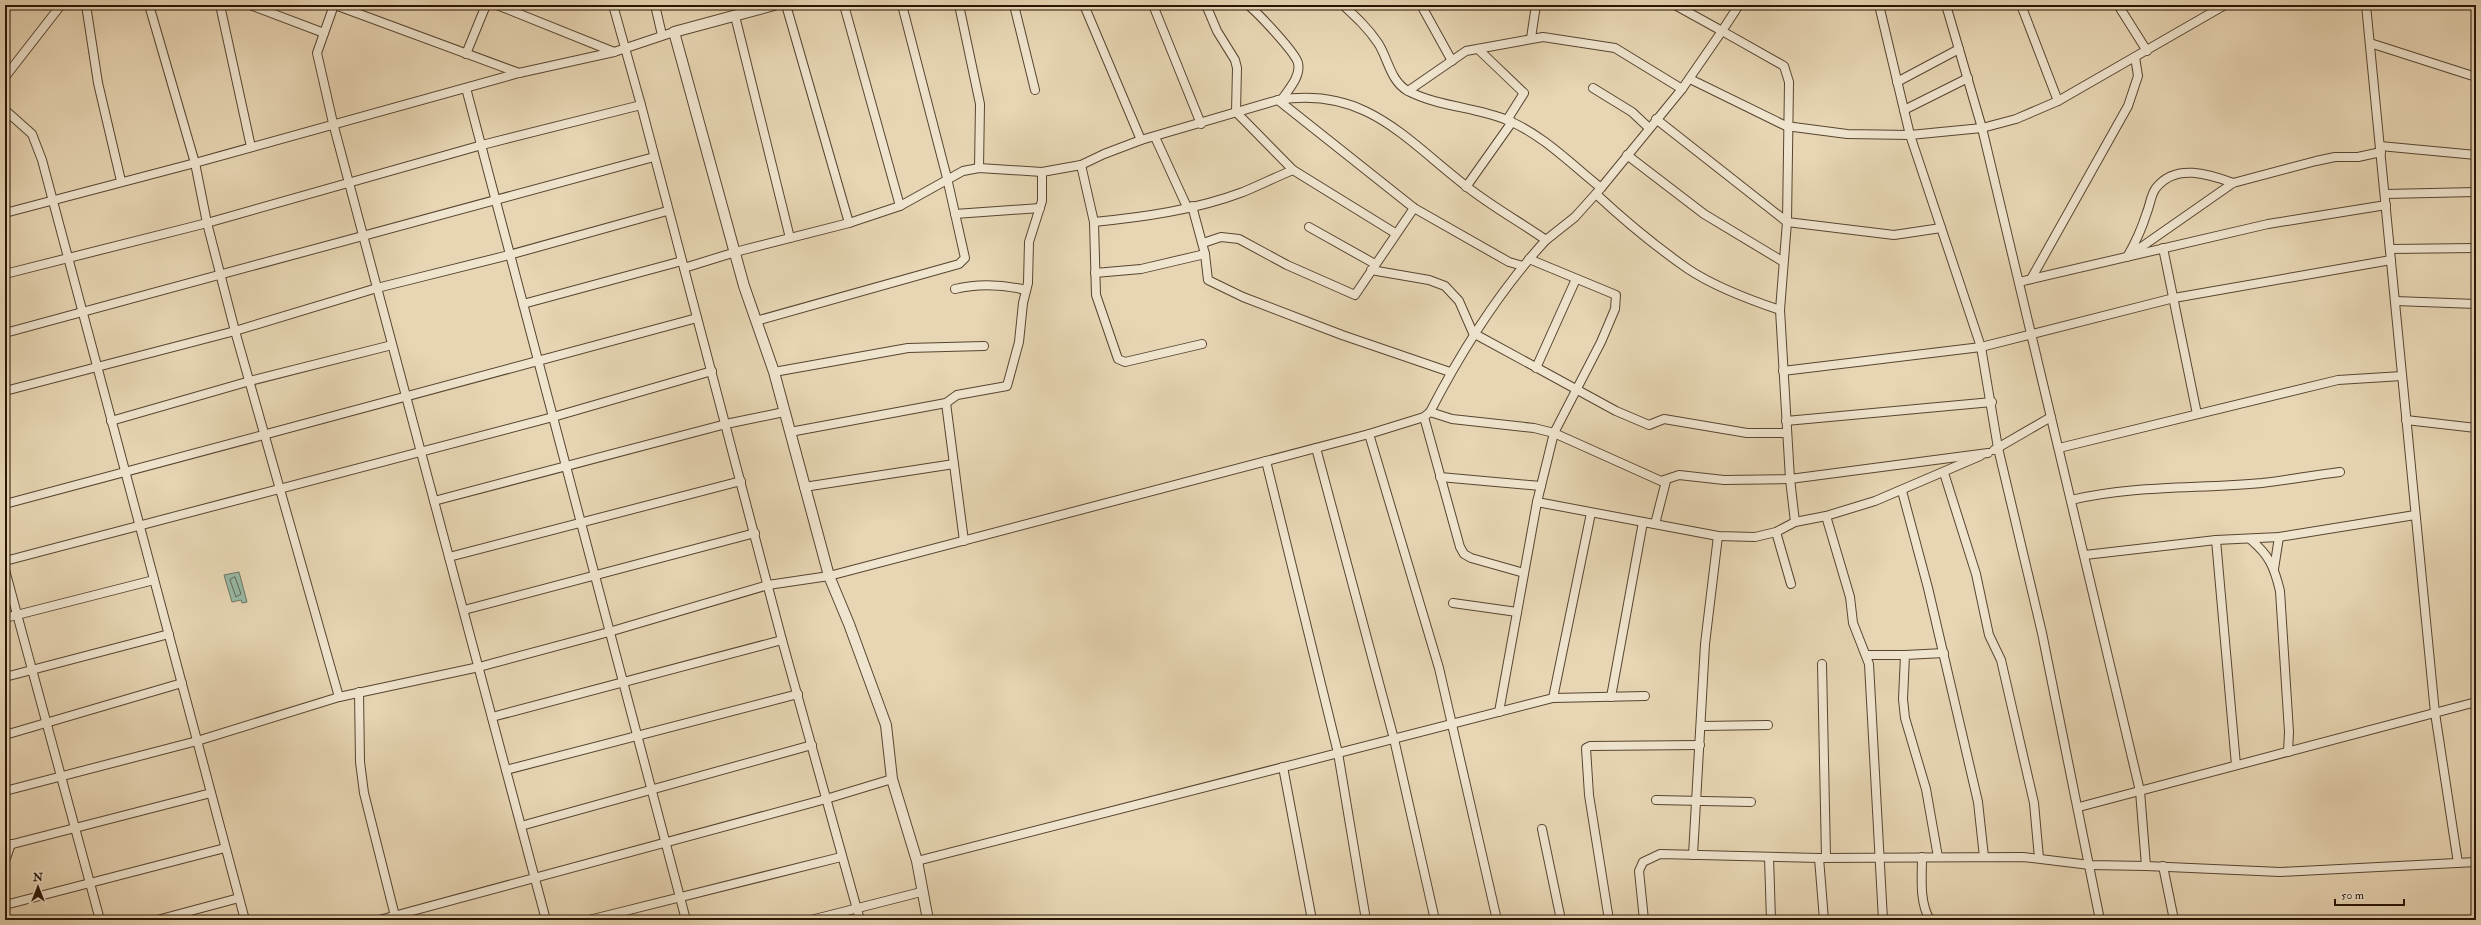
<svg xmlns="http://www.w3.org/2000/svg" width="2481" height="925" viewBox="0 0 2481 925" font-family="'IM FELL Double Pica',serif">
<rect width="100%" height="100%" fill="#e7d5b3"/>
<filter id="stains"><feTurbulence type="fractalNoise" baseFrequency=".005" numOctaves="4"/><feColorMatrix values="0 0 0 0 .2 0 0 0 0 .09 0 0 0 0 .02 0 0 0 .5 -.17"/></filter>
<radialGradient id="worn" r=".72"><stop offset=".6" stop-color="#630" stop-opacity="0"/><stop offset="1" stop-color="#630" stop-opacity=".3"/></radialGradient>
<!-- water -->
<path fill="#98b9a6" stroke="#6b7766" d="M 239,572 L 247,602 L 242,603 L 241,600 L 232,602 L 224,575 Z"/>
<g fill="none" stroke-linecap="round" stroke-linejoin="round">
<!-- shore -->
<path stroke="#606756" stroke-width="1" d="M 235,577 L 241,594 L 236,597 L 230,580 Z"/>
<!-- minor casing -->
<g stroke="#584530" stroke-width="10">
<g id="minor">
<path d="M 86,5 L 98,83 L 121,181"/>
<path d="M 149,5 L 195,163 L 207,223 L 235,331 L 339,697"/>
<path d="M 220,5 L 251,147"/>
<path d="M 250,5 L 324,33"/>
<path d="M 334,5 L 317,53 L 333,123 L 546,920"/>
<path d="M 335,5 L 519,73"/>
<path d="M 497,5 L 614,52"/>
<path d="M 613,5 L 641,105 L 782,640 L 860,920"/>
<path d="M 655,5 L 662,35"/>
<path d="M 786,5 L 849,223"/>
<path d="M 844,5 L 900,206"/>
<path d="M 959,5 L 980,104 L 979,168"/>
<path d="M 1014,5 L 1035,90"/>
<path d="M 1084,5 L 1141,140"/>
<path d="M 1153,5 L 1201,124"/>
<path d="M 1206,5 L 1217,31 L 1235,60 L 1237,68 L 1236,112 L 1293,170 L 1395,233"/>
<path d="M 1248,5 C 1258,13 1295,52 1298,63 C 1301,76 1289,89 1282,99"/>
<path d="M 1343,5 C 1356,17 1368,28 1378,43 C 1388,58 1390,81 1408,91 C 1439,107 1476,107 1507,120 C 1542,134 1572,165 1601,188"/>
<path d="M 1421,5 L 1452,61"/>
<path d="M 1739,5 L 1722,31 L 1784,66 L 1789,82 L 1787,222 L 1780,310 L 1790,479 L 1795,522"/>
<path d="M 1879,5 L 1910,135 L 1981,347 L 1998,448 L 2042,633 L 2100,920"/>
<path d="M 1946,5 L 1982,128 L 2140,791 L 2146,866"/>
<path d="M 2021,5 L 2058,101"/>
<path d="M 2118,5 L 2147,51"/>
<path d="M 2366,5 L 2435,713 L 2458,863"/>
<path d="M 735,16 L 790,238"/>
<path d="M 1531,38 L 1536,5"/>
<path d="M 2370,43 L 2476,77"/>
<path d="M 1478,49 L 1524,93 L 1507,120"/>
<path d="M 466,54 L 486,5"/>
<path d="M 5,77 L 61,5"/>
<path d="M 1690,79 L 1786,126 L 1847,134 L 1910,135 L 1982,128 L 2016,119 L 2058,101 L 2225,5"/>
<path d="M 1897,82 L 1959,49"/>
<path d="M 466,88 L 686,920"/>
<path d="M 1593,88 L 1632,112 L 1649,128"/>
<path d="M 1408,91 L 1466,51 L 1543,37 L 1615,48 L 1682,89"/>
<path d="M 1278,100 L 1414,208 L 1509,262 L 1523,266"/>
<path d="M 5,110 L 32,134 L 42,160 L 245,920"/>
<path d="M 1904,110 L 1968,78"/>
<path d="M 1656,119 L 1787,222 L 1894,235 L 1941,228"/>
<path d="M 1155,137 L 1187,207"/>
<path d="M 2380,146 L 2476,155"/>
<path d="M 1627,155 L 1704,214 L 1782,261"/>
<path d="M 1081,165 L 1094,222 L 1096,295 L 1118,359 L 1125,362 L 1202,344"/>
<path d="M 2233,183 C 2209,174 2175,163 2156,188 C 2151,194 2150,205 2147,212 C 2142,228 2136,242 2127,257 L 2233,183 L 2316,161 L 2335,157 L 2358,157 L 2381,152"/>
<path d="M 1466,187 L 1512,122"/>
<path d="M 1596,194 C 1625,221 1655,246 1688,269 C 1715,287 1750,300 1780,310"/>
<path d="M 2385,194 L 2476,192"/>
<path d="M 1192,206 L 1205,254 L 1208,280 L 1212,282 L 1243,297 L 1342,335 L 1450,372"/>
<path d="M 5,213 L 195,163 L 519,73 L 614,52 L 674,32"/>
<path d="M 955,214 L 1040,208"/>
<path d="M 1094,222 C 1144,217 1195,210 1243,192 C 1260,185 1276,177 1293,170"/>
<path d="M 1309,227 L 1375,264"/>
<path d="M 1203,243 L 1221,237 L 1239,239 L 1287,265 L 1355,295 L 1414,208"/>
<path d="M 2163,248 L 2197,414"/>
<path d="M 2390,249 L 2476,248"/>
<path d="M 684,268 L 739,251 L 849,223 L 900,206 L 963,171 L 979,168 L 1042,172 L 1081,165 L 1104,154 L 1141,140 L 1278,100 C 1365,86 1404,138 1466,186 C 1491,206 1520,222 1546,240 L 1575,217 L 1601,188 L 1682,89 L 1722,31 L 1675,5"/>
<path d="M 1371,270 L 1429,280 L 1445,286 L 1459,301 L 1473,333 L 1616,411 L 1649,425 L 1664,419 L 1747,433 L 1787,433"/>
<path d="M 1095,273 L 1141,269 L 1205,254"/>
<path d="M 5,274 L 207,223 L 482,145 L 641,105"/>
<path d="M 2031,279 L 2128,106 L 2138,76 L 2135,57"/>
<path d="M 2019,282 L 2268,224 L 2386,205"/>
<path d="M 955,289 C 979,283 1001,284 1026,290"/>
<path d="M 2395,301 L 2476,304"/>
<path d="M 523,304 L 682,261"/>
<path d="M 756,321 L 959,264 L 965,258 L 947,178 L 902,5"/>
<path d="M 5,333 L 654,157"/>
<path d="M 1536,368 L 1576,279"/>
<path d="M 1783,371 L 1981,347 L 2174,298 L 2391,260"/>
<path d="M 774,372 L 908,348 L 984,346"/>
<path d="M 5,391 L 235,331 L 377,288 L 509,255 L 667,211"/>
<path d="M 946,403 L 964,541"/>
<path d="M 1430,412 C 1462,350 1499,291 1546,240"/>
<path d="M 1424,417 L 1460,547 L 1464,554 L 1471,558 L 1524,573"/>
<path d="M 2406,420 L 2476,428"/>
<path d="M 111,421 L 250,381 L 392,345"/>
<path d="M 1786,421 L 1992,402"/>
<path d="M 790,432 L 946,403 L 957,395 L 1007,386 L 1019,342 L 1023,303 L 1028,283 L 1029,242 L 1042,201 L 1042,172"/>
<path d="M 1369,434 L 1439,668 L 1497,920"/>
<path d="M 1316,448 L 1394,739 L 1435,920"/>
<path d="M 2059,448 L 2338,380 L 2402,376"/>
<path d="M 1994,450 L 2051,417"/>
<path d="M 1266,461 L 1338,753 L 1366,920"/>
<path d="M 1944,473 L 1976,574 L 1989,635 L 2001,660 L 2034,803 L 2039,858"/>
<path d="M 1440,477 L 1541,486"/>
<path d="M 804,487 L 954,464"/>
<path d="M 1902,491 L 1928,588 L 1978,802 L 1984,857"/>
<path d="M 2071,500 C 2136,485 2196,489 2262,483 C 2288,480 2314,475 2340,472"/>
<path d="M 434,501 L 726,424 L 784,412"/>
<path d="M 1537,502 L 1718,536 L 1755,537 L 1776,532 L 1795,522 L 1826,516 L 1875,501 L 1980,456"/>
<path d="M 5,504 C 236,443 466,380 697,318"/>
<path d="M 1826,516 L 1850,597 L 1853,623 L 1869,664 L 1883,920"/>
<path d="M 1655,524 L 1666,481"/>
<path d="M 1776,532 L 1791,584"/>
<path d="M 2250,539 C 2269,555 2274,566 2280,591 L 2289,732 L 2288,752"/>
<path d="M 2216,540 L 2236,765"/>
<path d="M 2085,555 L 2216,540 L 2279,537 L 2415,515"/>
<path d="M 449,557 L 741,481"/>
<path d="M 5,561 L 553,417 L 712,371"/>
<path d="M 2274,569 L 2279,537"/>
<path d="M 5,570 L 100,920"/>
<path d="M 1453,603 L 1517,612"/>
<path d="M 464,610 L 755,533"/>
<path d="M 5,618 L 154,580"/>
<path d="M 1866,655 L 1905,655"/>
<path d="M 1822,664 L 1826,857"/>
<path d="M 5,677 L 169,634"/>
<path d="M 359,692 L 360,762 L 364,793 L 396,920"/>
<path d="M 1611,697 L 1643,522"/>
<path d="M 1553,698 L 1591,513"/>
<path d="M 1499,712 L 1537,502 L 1554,433 L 1601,342 L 1615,309 L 1616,295 L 1529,259"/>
<path d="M 492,717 L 782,640"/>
<path d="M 1702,726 L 1768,725"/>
<path d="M 5,735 L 182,683"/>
<path d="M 1283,767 L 1312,920"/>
<path d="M 506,770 L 798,694"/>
<path d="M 5,791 L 197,741 L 339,697 L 479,667 L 609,632 L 768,585 L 829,576 L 1369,434 L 1424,417 L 1430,412 L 1452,419 L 1534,428 L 1554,433 L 1661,481 L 1679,475 L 1724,480 L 1790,479 L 1988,453"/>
<path d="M 1656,800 L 1751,802"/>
<path d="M 2079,807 L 2476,702"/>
<path d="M 521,826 L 812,745"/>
<path d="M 1542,829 L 1561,920"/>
<path d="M 5,846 L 211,793"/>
<path d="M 1693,855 L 1705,644 L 1718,536"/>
<path d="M 1769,857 L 1771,920"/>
<path d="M 1922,857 C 1922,877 1919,902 1930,920"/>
<path d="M 1938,857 L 1926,789 L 1905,718 L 1903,699 L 1905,655 L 1944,653"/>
<path d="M 1819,858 L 1824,920"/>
<path d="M 5,861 L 11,844"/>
<path d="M 917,861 L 1553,698 L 1645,696"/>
<path d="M 2163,866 L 2174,920"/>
<path d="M 5,905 L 225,848"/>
<path d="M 157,920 L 239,898"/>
<path d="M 379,920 L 826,799 L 892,779"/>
<path d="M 589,920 L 841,857"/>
<path d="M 811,920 L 921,892"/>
<path d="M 1609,920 L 1589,795 L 1586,748 L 1590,746 L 1700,745"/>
<path d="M 1644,920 L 1639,871 L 1643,862 L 1660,854 L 1819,858 L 2023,857 L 2090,865 L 2146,866 L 2280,872 L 2476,862"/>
</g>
</g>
<!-- tertiary casing -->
<g stroke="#584530" stroke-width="12">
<path id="tertiary" d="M 774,5 L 674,32 L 744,286 L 774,372 L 829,576 L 849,624 L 886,725 L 892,779 L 917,861 L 928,920"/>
</g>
<!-- minor -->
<use href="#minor" stroke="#efe4ce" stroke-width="8"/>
<!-- tertiary -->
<use href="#tertiary" stroke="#efe4ce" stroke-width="10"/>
</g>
<!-- margin -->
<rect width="2481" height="925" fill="none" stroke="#e7d5b3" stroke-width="20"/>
<rect x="6" y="6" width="2469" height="913" fill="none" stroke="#281505" stroke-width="2"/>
<rect x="10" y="10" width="2461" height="905" fill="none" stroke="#281505"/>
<!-- north arrow -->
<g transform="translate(38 887)" stroke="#efe4ce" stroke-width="3" paint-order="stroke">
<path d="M0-3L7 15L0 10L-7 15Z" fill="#281505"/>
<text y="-6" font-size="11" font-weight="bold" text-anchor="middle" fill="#281505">N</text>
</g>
<!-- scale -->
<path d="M2335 899v6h69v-6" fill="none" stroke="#281505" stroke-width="2"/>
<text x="2341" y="899" font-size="12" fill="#281505" stroke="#efe4ce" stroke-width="3" paint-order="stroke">50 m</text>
<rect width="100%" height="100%" filter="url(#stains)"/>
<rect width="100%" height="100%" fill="url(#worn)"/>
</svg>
